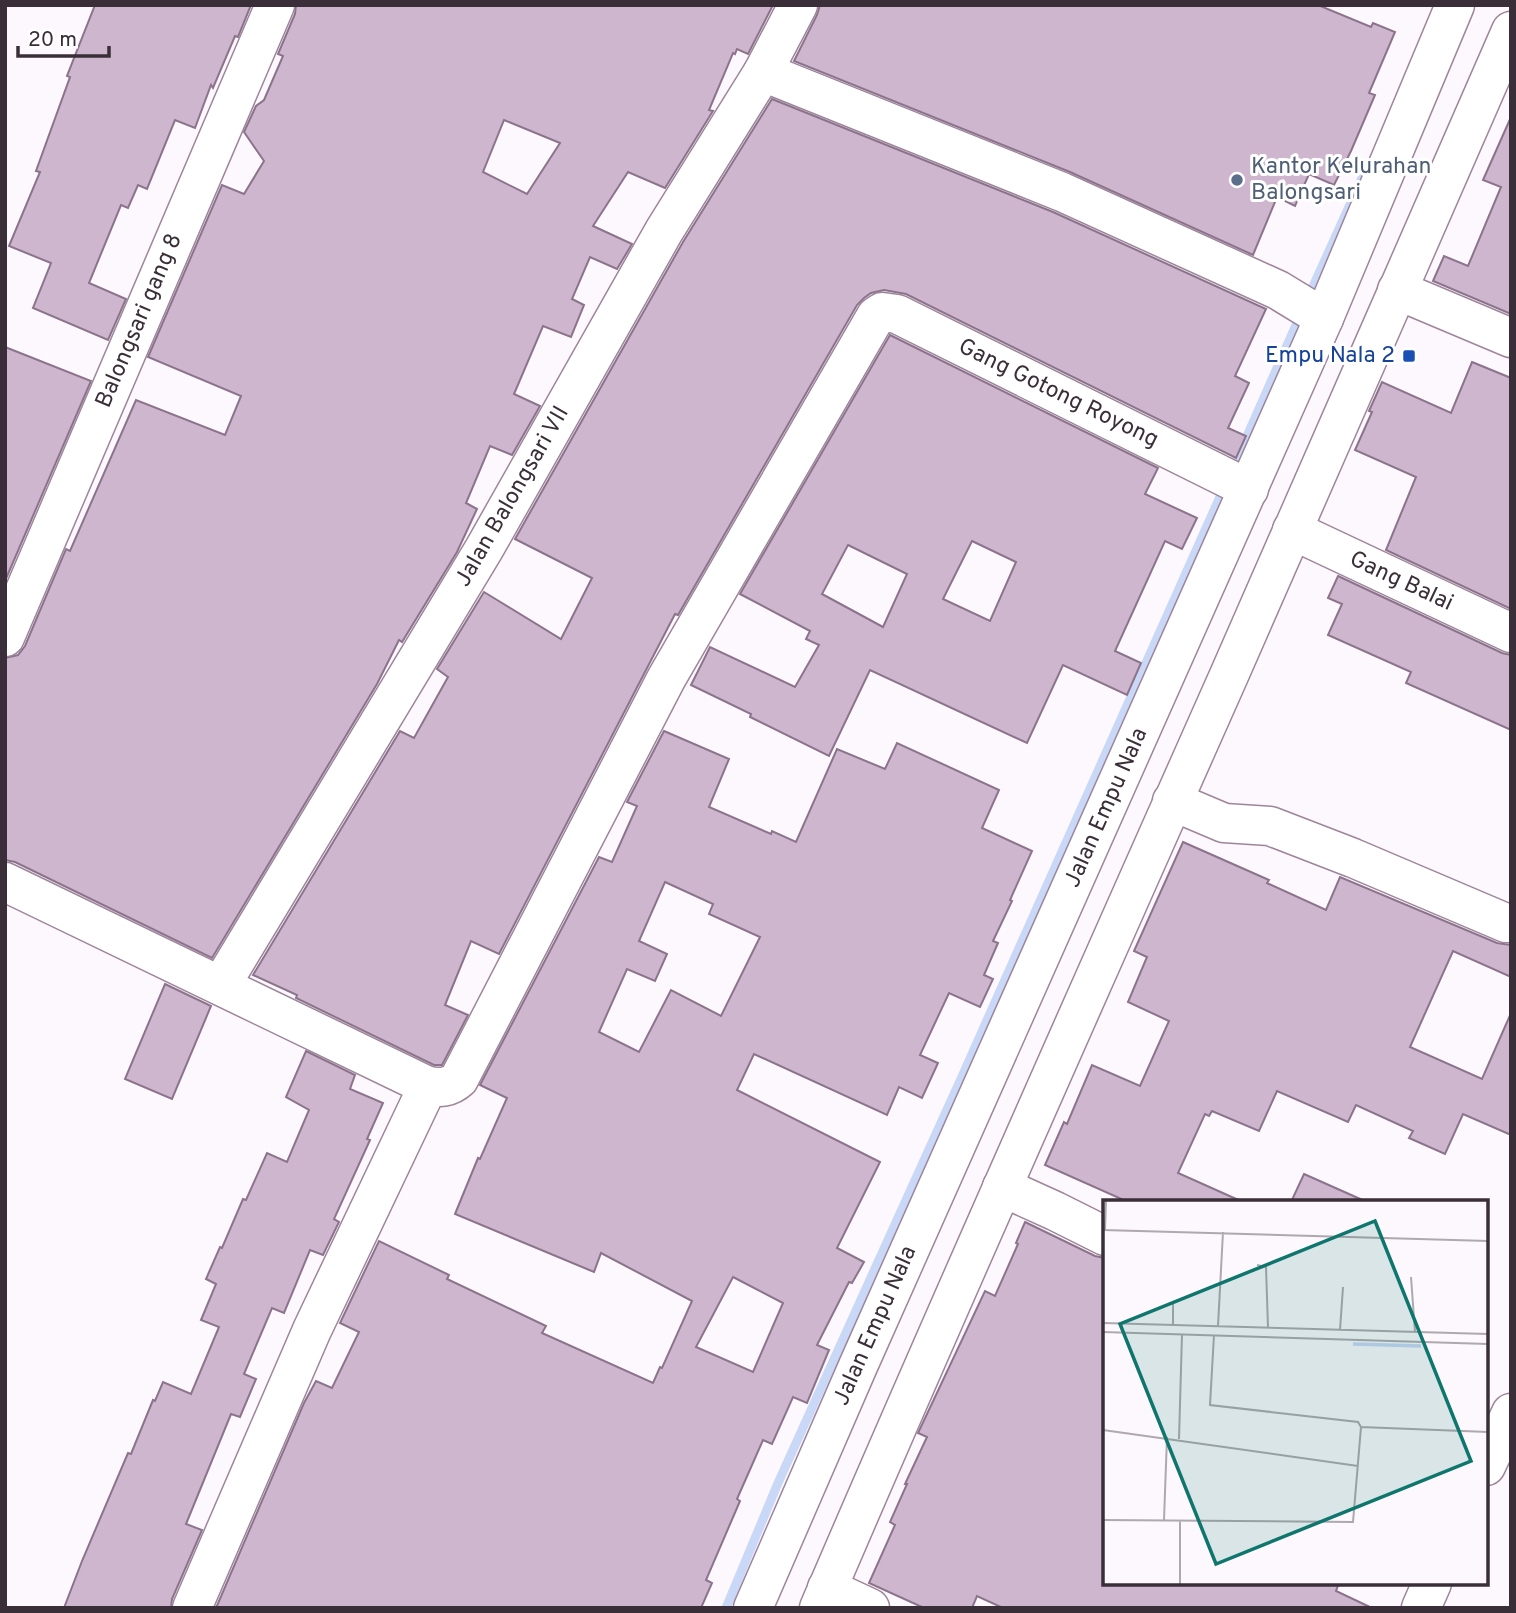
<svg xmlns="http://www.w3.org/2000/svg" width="1516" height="1613" viewBox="0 0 1516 1613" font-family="Overpass,sans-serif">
<rect width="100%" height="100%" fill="#fdf8fd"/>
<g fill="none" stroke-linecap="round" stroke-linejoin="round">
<!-- stream -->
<g stroke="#c8d8f6" stroke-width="9">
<path d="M 1311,291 L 1366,169"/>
<path d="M 1232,470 L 1296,325"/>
<path d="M 726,1608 L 778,1483 L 964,1072 L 1223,490"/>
</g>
</g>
<!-- building -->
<g fill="#cfb6cf" stroke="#8b748b" stroke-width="2" fill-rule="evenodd">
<path d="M 95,5 L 251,5 L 238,37 L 235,36 L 213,88 L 211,85 L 195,128 L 175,120 L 147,189 L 138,185 L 128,208 L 121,205 L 89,283 L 126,299 L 108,340 L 33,308 L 51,263 L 9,246 L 40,172 L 36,171 L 70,77 L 67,76 Z"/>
<path d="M 296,5 L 773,5 L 748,54 L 737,49 L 735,54 L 733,53 L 709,110 L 713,111 L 665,188 L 628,172 L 593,226 L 632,244 L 617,269 L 590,257 L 572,299 L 584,305 L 571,337 L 543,326 L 514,394 L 540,406 L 512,455 L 490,446 L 466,503 L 477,509 L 457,552 L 402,642 L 399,640 L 377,684 L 212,958 L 15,862 L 5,860 L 5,658 L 18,655 L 25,646 L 66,549 L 70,551 L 136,400 L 225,435 L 241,396 L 148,357 L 222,185 L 244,194 L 264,161 L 244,132 L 256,106 L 264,100 L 283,56 L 278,54 L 295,14 ZM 504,120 L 560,143 L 527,194 L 483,172 Z"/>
<path d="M 820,5 L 1318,5 L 1371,27 L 1373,23 L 1395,32 L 1369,93 L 1375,95 L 1351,151 L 1334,185 L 1309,174 L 1295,206 L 1277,197 L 1253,255 L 1070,172 L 794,61 L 817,15 Z"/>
<path d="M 772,99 L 1053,212 L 1266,309 L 1235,376 L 1249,383 L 1228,428 L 1246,436 L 1236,458 L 906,294 L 884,290 L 871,293 L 864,298 L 857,305 L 678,615 L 675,614 L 499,954 L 471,941 L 445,1005 L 468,1015 L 442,1065 L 434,1065 L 296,998 L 297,995 L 253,975 L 400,731 L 414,738 L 448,677 L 437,669 L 484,592 L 561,639 L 592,578 L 515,539 L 683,242 Z"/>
<path d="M 1511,117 L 1511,314 L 1433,281 L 1444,256 L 1468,266 L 1501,187 L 1483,180 Z"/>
<path d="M 890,335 L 1158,468 L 1145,494 L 1197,518 L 1182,549 L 1165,541 L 1115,651 L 1141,663 L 1127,695 L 1063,665 L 1027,743 L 870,670 L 829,756 L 750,717 L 751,714 L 691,685 L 710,647 L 795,687 L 819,645 L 806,639 L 810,631 L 740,594 ZM 972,541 L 1016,562 L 990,621 L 943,599 ZM 848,545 L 907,574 L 883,627 L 822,594 Z"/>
<path d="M 5,347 L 91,381 L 5,581 Z"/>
<path d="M 1472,362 L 1511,378 L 1511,609 L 1386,550 L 1416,477 L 1355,450 L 1372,412 L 1369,411 L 1382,382 L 1451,413 Z"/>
<path d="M 1338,576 L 1502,653 L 1511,655 L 1511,730 L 1406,683 L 1411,672 L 1328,635 L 1342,604 L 1328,598 Z"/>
<path d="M 664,731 L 729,759 L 709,807 L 771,834 L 772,831 L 796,842 L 837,749 L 885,769 L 897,743 L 999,790 L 982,828 L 1032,851 L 1010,900 L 1012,901 L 993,941 L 998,943 L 984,975 L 993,979 L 980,1007 L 949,993 L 920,1055 L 938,1063 L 922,1098 L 899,1087 L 887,1115 L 754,1054 L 737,1090 L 880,1162 L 837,1248 L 864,1262 L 852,1283 L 849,1282 L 817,1345 L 829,1350 L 807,1403 L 793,1397 L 772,1444 L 763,1440 L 737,1499 L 740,1501 L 706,1580 L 712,1583 L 701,1608 L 216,1608 L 304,1403 L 316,1381 L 332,1388 L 359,1332 L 340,1323 L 379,1241 L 449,1275 L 447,1279 L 546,1326 L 542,1333 L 653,1383 L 660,1367 L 662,1368 L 692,1301 L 601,1253 L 594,1272 L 455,1214 L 478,1158 L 480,1159 L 507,1098 L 480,1085 L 599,857 L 612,862 L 637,806 L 627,802 ZM 665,882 L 713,904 L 709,914 L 760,937 L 721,1016 L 671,990 L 639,1052 L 599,1032 L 627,969 L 655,981 L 667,954 L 639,941 ZM 733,1277 L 783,1303 L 753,1372 L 696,1347 Z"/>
<path d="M 1183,842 L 1269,880 L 1267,883 L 1326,910 L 1340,877 L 1497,943 L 1511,945 L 1511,977 L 1453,951 L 1410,1047 L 1482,1079 L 1511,1013 L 1511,1135 L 1463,1114 L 1445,1154 L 1409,1138 L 1413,1131 L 1356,1105 L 1348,1122 L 1277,1091 L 1259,1131 L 1212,1111 L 1209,1116 L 1205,1114 L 1178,1173 L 1243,1202 L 1128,1202 L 1045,1165 L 1064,1122 L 1067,1124 L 1092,1065 L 1140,1086 L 1169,1021 L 1128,1002 L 1147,957 L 1134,951 Z"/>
<path d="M 165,984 L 211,1006 L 172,1099 L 125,1079 Z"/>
<path d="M 306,1051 L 355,1075 L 350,1089 L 383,1103 L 367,1139 L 370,1140 L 334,1219 L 339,1222 L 323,1255 L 310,1250 L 284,1313 L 272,1308 L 244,1374 L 256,1379 L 240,1417 L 231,1414 L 186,1524 L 202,1530 L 172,1599 L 171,1608 L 64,1608 L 82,1561 L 128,1453 L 131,1454 L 153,1400 L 155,1401 L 163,1382 L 191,1394 L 219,1327 L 201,1320 L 216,1284 L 206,1279 L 220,1247 L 222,1248 L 243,1199 L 246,1200 L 267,1153 L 287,1162 L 309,1110 L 286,1097 Z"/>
<path d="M 1304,1174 L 1367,1202 L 1291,1202 Z"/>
<path d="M 1025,1222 L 1095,1256 L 1105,1258 L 1105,1583 L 1339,1583 L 1336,1591 L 1372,1608 L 1003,1608 L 977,1596 L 972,1608 L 924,1608 L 869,1583 L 895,1525 L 890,1522 L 907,1484 L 905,1484 L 927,1437 L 918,1433 L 985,1291 L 995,1296 L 1018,1244 L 1016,1243 Z"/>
</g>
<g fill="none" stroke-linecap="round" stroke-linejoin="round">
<!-- minor casing -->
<g stroke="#9e859b" stroke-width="41">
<g id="minor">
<path d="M 763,72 L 1062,192 L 1278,290 L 1324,318"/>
<path d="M 1397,290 L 1511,338"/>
<path d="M 1292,530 L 1511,633"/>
<path d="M 5,637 L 275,5"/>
<path d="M 1172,801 L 1224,823 L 1270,826 L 1353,858 L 1506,923 L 1511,923"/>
<path d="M 5,882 L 428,1086 C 440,1088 449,1088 459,1079 L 666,679 L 876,316 L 882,312 L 897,314 L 1249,489"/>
<path d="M 221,985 L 484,549 L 664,231 L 763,72 L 798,5"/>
<path d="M 1002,1187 L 1055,1211 L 1105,1236"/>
<path d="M 1486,1466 L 1511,1413"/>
<path d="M 827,1588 L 870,1608"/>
<path d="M 192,1608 L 312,1330 L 428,1086"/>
<path d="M 1421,1608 L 1432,1583"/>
</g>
</g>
<!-- major casing -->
<g stroke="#9e859b" stroke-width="41">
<g id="major">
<path d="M 753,1608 L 858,1366 L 1324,318 L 1455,5"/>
<path d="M 819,1608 C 953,1295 1092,984 1230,673 C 1325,459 1417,245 1511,31"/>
</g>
</g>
<!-- minor -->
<use href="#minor" stroke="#fff" stroke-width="38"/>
<!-- major -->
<use href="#major" stroke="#fff" stroke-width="38"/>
</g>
<!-- markers -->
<circle fill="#5c6f8a" stroke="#fff" stroke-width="2.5" cx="1237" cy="180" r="7"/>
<rect fill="#1a4fb4" stroke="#fff" stroke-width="2.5" x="1402" y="349" width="14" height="14" rx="3.5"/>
<g text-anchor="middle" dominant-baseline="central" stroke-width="6" stroke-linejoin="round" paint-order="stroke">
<!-- service labels -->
<g font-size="23" fill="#4e5e75" stroke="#fff" text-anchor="start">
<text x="1251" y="167">Kantor Kelurahan<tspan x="1251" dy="26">Balongsari</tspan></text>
</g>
<!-- street labels -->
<g font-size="23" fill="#3a2f38" stroke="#fff">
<text transform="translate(140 321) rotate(-67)">Balongsari gang 8</text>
<text transform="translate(1058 394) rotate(26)">Gang Gotong Royong</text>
<text transform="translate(513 497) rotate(-60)">Jalan Balongsari VII</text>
<text transform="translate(1401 582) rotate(25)">Gang Balai</text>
<text transform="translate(1107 808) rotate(-66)">Jalan Empu Nala</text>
<text transform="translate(876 1326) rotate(-66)">Jalan Empu Nala</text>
</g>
<!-- transit labels -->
<g font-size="23" fill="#164399" stroke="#fff" text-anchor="end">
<text x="1395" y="356">Empu Nala 2</text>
</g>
</g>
<!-- overview -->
<g transform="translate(1103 1200)">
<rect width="385" height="385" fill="#fdf8fd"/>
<path fill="none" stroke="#c8d8f6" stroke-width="3.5" d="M 250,144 L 318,146"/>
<path fill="none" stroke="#afa8ae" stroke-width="2" d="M 0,30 L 385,41M 2,30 L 3,1M 154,65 L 163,67 L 165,127M 308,77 L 312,132M 0,123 L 385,134M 70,124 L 70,101M 115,126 L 120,32M 237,130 L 240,87M 0,132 L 385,144M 111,135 L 107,205 L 255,222 L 258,227 L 385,232M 0,230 L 255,266M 76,239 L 79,134M 0,320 L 250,322 L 258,227M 61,320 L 64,237M 77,320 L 77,384"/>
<path fill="#0f766e" fill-opacity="0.15" stroke="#0f766e" stroke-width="3.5" d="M 272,21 L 368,261 L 113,364 L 17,124 Z"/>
<rect width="385" height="385" fill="none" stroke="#3a2f38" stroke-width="3.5"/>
</g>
<!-- border -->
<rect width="1516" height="1613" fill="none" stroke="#3a2f38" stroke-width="14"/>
<!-- scale -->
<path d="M18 46v10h91v-10" fill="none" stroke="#3a2f38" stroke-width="3.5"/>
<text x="28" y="46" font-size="21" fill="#3a2f38" stroke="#ffffff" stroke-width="5" paint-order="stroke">20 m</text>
</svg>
